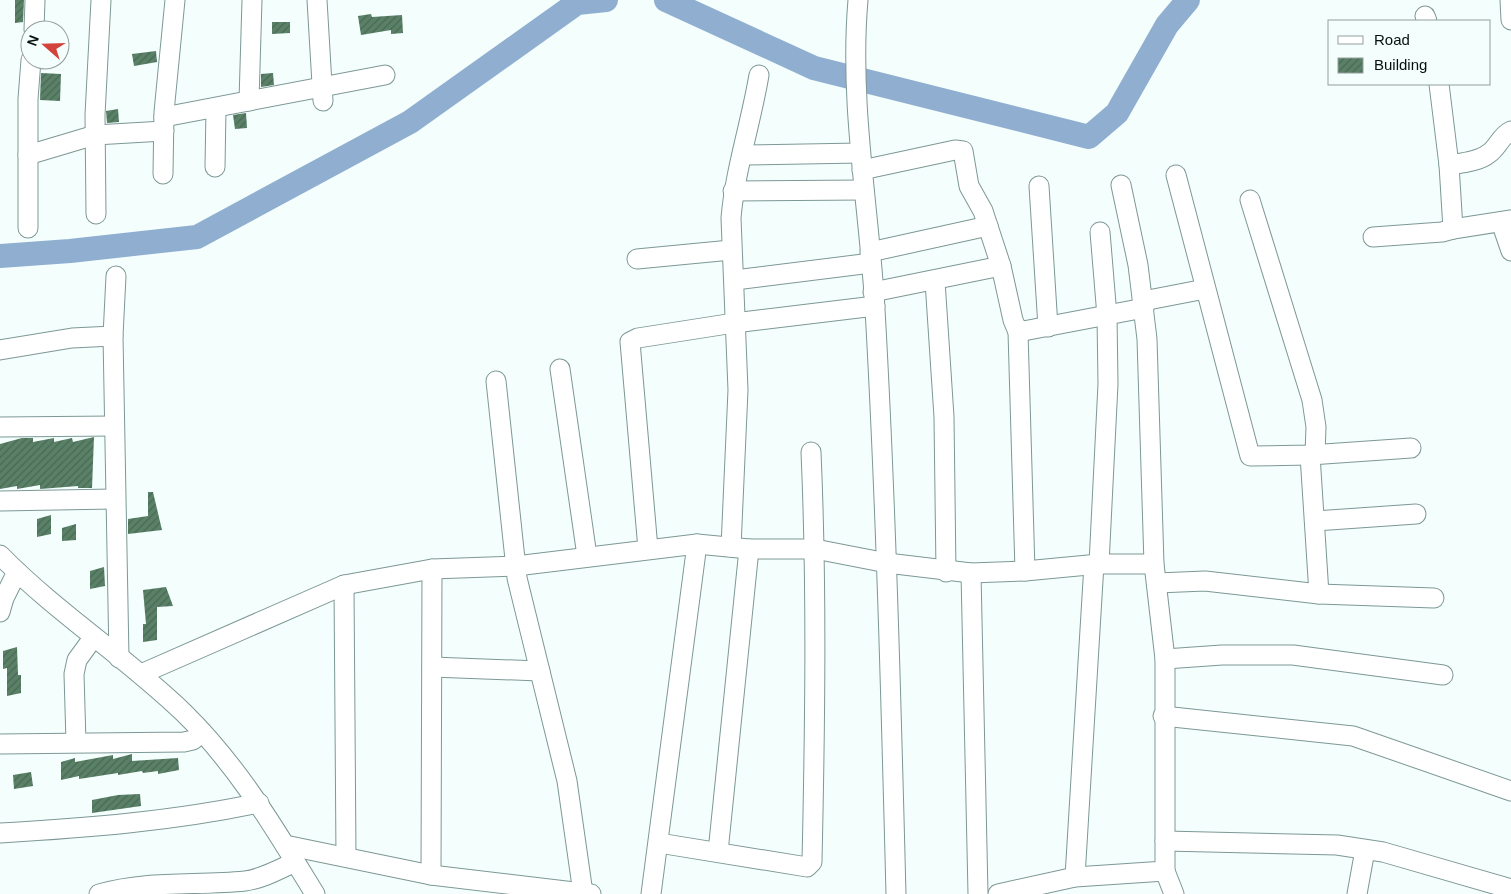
<svg xmlns="http://www.w3.org/2000/svg" width="1511" height="894" viewBox="0 0 1511 894" font-family="Arial,sans-serif">
<defs>
<pattern id="building-hatch" width="6" height="6" patternUnits="userSpaceOnUse" patternTransform="scale(1.25)"><rect width="6" height="6" fill="#5a8167"/><path d="M-1 1l2-2M0 6l6-6M5 7l2-2" fill="none" stroke="#486853"/></pattern>
</defs>
<rect width="100%" height="100%" fill="#f3fefd"/>
<g fill="none" stroke-linecap="round" stroke-linejoin="round">
<!-- river -->
<g stroke="#8faed0" stroke-width="24">
<path d="M 666,0 L 814,68 L 1089,137 L 1117,113 L 1167,25 L 1188,0"/>
<path d="M 0,256 L 70,251 L 197,237 L 410,122 L 577,3 L 606,0"/>
</g>
</g>
<!-- building -->
<g fill="url(#building-hatch)">
<path d="M 15,0 L 24,0 L 23,22 L 15,23 Z"/>
<path d="M 371,14 L 372,17 L 402,15 L 403,33 L 391,34 L 391,30 L 361,35 L 358,16 Z"/>
<path d="M 272,22 L 290,22 L 290,33 L 272,34 Z"/>
<path d="M 156,51 L 157,62 L 134,66 L 132,54 Z"/>
<path d="M 41,73 L 61,74 L 60,101 L 40,100 Z"/>
<path d="M 273,73 L 274,85 L 261,87 L 261,74 Z"/>
<path d="M 118,109 L 119,122 L 107,123 L 106,111 Z"/>
<path d="M 246,113 L 247,128 L 235,129 L 233,115 Z"/>
<path d="M 94,437 L 92,488 L 78,488 L 78,486 L 40,489 L 40,485 L 17,489 L 17,486 L 0,489 L 0,444 L 22,438 L 33,438 L 33,442 L 54,438 L 54,442 L 72,438 L 73,442 Z"/>
<path d="M 148,492 L 153,492 L 162,530 L 128,534 L 128,519 L 148,516 Z"/>
<path d="M 51,515 L 51,534 L 37,537 L 37,519 Z"/>
<path d="M 76,524 L 76,540 L 62,541 L 62,528 Z"/>
<path d="M 104,567 L 105,586 L 90,589 L 90,571 Z"/>
<path d="M 166,587 L 173,606 L 157,607 L 157,640 L 143,642 L 143,624 L 146,624 L 143,590 Z"/>
<path d="M 17,647 L 18,675 L 21,675 L 21,693 L 7,696 L 7,668 L 3,669 L 3,651 Z"/>
<path d="M 132,754 L 132,761 L 178,758 L 179,770 L 158,774 L 158,771 L 143,773 L 142,771 L 118,775 L 118,773 L 79,779 L 79,776 L 61,780 L 61,762 L 75,758 L 75,762 L 113,755 L 113,759 Z"/>
<path d="M 31,772 L 33,786 L 14,789 L 13,775 Z"/>
<path d="M 140,794 L 141,806 L 92,813 L 92,800 L 118,795 Z"/>
</g>
<g fill="none" stroke-linecap="round" stroke-linejoin="round">
<!-- minor casing -->
<g stroke="#7d9895" stroke-width="21">
<g id="minor">
<path d="M 317,0 L 323,101"/>
<path d="M 858,0 C 849,104 869,206 875,309 C 886,504 891,699 896,894"/>
<path d="M 1510,0 L 1511,20"/>
<path d="M 1425,16 L 1427,21"/>
<path d="M 34,30 L 35,0"/>
<path d="M 249,101 L 252,0"/>
<path d="M 164,117 L 385,75"/>
<path d="M 28,155 L 95,135 L 164,131"/>
<path d="M 743,155 L 860,153"/>
<path d="M 1449,165 C 1461,163 1478,162 1488,154 C 1498,148 1500,136 1511,131"/>
<path d="M 215,167 L 216,109"/>
<path d="M 862,170 L 955,150 L 963,151 L 969,186 L 983,211 L 1001,266 L 1013,320 L 1018,332 L 1025,571"/>
<path d="M 163,174 L 164,112 L 175,0"/>
<path d="M 1176,175 L 1250,456 L 1310,455 L 1411,448"/>
<path d="M 1039,186 L 1048,327"/>
<path d="M 733,191 L 864,190"/>
<path d="M 1250,200 L 1312,400 L 1316,427 L 1315,454"/>
<path d="M 96,214 L 95,115 L 101,0"/>
<path d="M 1501,222 L 1511,251"/>
<path d="M 28,228 L 28,99 L 31,60"/>
<path d="M 1453,229 L 1511,220"/>
<path d="M 1373,237 L 1442,232 L 1453,229 L 1449,165 L 1439,84"/>
<path d="M 870,252 L 988,226"/>
<path d="M 637,259 L 731,250"/>
<path d="M 116,276 L 113,336 L 119,658"/>
<path d="M 735,280 L 871,263"/>
<path d="M 935,281 L 944,417 L 946,572"/>
<path d="M 873,292 L 1001,266"/>
<path d="M 1143,301 L 1205,289"/>
<path d="M 1018,332 L 1144,308"/>
<path d="M 0,350 L 72,338 L 113,336"/>
<path d="M 560,369 L 587,556"/>
<path d="M 496,381 L 517,578 L 567,781 L 583,893"/>
<path d="M 0,427 L 114,426"/>
<path d="M 1310,455 L 1319,594"/>
<path d="M 0,501 L 114,499"/>
<path d="M 1315,521 L 1416,514"/>
<path d="M 731,547 L 738,390 L 731,218 C 735,170 751,123 759,75"/>
<path d="M 648,549 L 630,342 L 638,338 L 734,323 L 875,306"/>
<path d="M 0,555 C 57,613 126,657 184,713 C 239,767 275,829 315,894"/>
<path d="M 1099,564 L 1108,384 L 1107,316 L 1100,232"/>
<path d="M 971,573 L 978,894"/>
<path d="M 1157,583 L 1205,581 L 1319,594 L 1434,598"/>
<path d="M 344,585 L 346,857"/>
<path d="M 0,612 L 4,598 L 17,572"/>
<path d="M 1165,659 L 1222,655 L 1293,655 L 1443,675"/>
<path d="M 432,667 L 540,671"/>
<path d="M 141,674 L 344,585 L 432,569 L 516,566 L 697,544 L 749,549 L 815,549 L 887,563 L 971,573 L 1025,571 L 1099,564 L 1154,564"/>
<path d="M 1163,716 L 1353,736 L 1511,791"/>
<path d="M 76,742 L 74,674 L 77,660 L 93,638"/>
<path d="M 0,744 L 184,742 L 193,740 L 202,732"/>
<path d="M 0,833 C 86,828 175,821 259,803"/>
<path d="M 1165,841 L 1337,845 L 1383,852 L 1511,889"/>
<path d="M 659,843 L 807,867 L 812,862 C 815,725 817,589 811,452"/>
<path d="M 285,845 L 431,875 L 591,894"/>
<path d="M 718,852 L 749,549"/>
<path d="M 1165,871 L 1174,894"/>
<path d="M 431,875 L 432,569"/>
<path d="M 1075,877 L 1094,564"/>
<path d="M 99,894 C 148,880 196,886 245,881 C 262,879 280,869 295,862"/>
<path d="M 651,894 L 697,544"/>
<path d="M 998,894 L 1075,877 L 1165,871 L 1165,659 L 1154,564 L 1147,339 L 1138,265 L 1121,185"/>
<path d="M 1357,894 L 1365,850"/>
</g>
</g>
<!-- minor -->
<use href="#minor" stroke="#fff" stroke-width="19"/>
</g>
<!-- legend -->
<rect x="1328" y="20" width="162" height="65" fill="#f3fefd" stroke="#949f9d"/>
<rect x="1338" y="36" width="25" height="8" fill="#ffffff" stroke="#949f9d"/>
<text x="1374" y="45" font-size="15" fill="#06100e">Road</text>
<rect x="1338" y="58" width="25" height="15" fill="url(#building-hatch)" stroke="#949f9d"/>
<text x="1374" y="70" font-size="15" fill="#06100e">Building</text>
<!-- north arrow -->
<g transform="translate(45 45) rotate(290)"><circle r="24" fill="#f3fefd" stroke="#949f9d"/>
<path d="M0-4L9 19L0 12L-9 19Z" fill="#d2433c"/>
<text y="-8" font-size="14" font-weight="bold" text-anchor="middle" fill="#06100e">N</text>
</g>
</svg>
